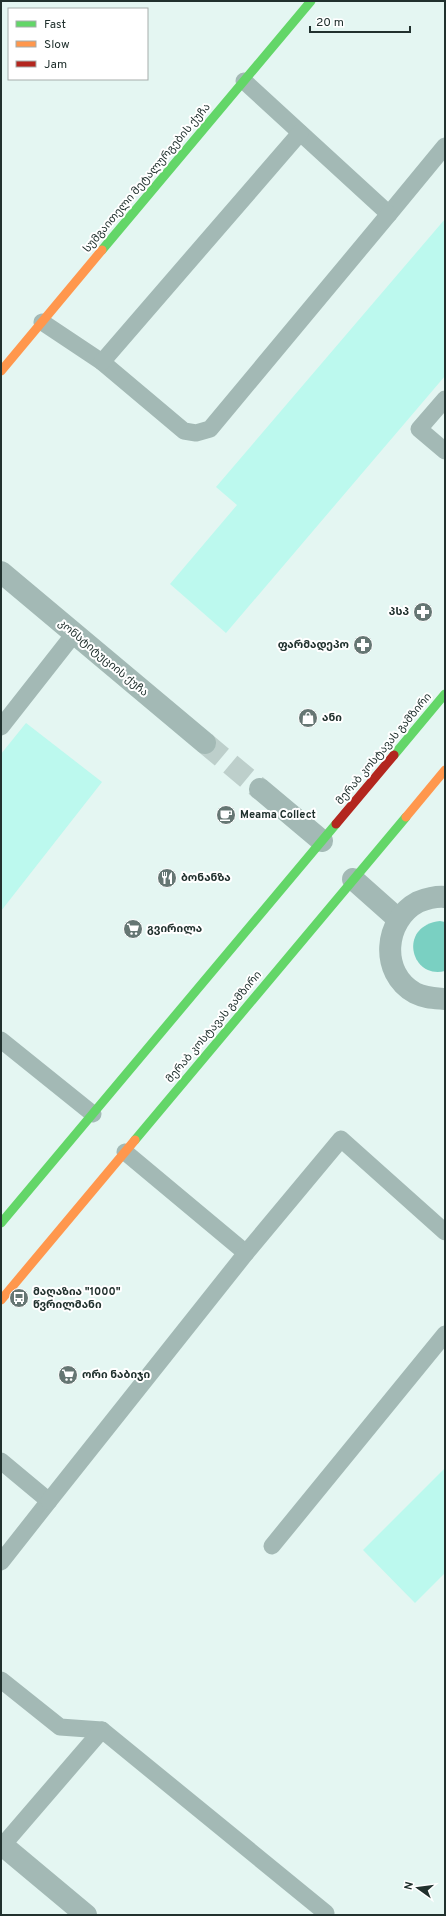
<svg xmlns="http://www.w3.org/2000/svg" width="446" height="1916" viewBox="0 0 446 1916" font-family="Overpass,'Noto Sans Georgian',sans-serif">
<rect width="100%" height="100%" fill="#e4f6f2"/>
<!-- green -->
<g fill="#bcf9ee">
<path d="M 445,219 L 445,376 L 226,633 L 170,584 L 237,505 L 216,487 Z"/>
<path d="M 26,723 L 102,782 L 1,911 L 1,754 Z"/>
<path d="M 445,1468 L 445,1573 L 415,1603 L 363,1550 Z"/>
</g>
<!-- water -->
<path fill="#7ad0c2" d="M 440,921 L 445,922 L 445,971 C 411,980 397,926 440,921 Z"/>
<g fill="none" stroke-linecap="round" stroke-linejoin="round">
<!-- street-tunnel -->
<path stroke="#bdcfcb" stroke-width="22" stroke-dasharray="22 11" stroke-linecap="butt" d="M 205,743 L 260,789"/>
<!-- lane -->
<g stroke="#a3b9b5" stroke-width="17">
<path d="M 244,81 L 389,214 L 445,146"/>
<path d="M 42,322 L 102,362 L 184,431 L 196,433 L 210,429 L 389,214"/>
<path d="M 102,362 L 300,133"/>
<path d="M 445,399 L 419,429 L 445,451"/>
<path d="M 1,727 L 74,634"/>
<path d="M 1,1040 L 93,1114"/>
<path d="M 125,1152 L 246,1253"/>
<path d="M 1,1461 L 49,1501 L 1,1562"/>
<path d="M 49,1501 L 246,1253 L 341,1139 L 445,1232"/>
<path d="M 272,1546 L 445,1334"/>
<path d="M 1,1680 L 60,1727 L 102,1730"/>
<path d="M 3,1845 L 102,1730 L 326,1913"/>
</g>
<!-- street -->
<g stroke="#a3b9b5" stroke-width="22">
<path d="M 1,572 L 205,743"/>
<path d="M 260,789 L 322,841"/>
<path d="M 353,879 L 398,919"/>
<path d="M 445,897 C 436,896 426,899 418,902 C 384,920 379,973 415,993 C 425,998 434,998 445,999"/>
<path d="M 1,1844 L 86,1915"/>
</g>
<!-- fast -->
<g stroke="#63d668" stroke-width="9">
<path d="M 102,250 L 311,1"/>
<path d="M 394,755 L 445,694"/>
<path d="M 135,1140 L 406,817"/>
<path d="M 1,1223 L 336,824"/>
</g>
<!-- slow -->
<g stroke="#ff974d" stroke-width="9">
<path d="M 1,371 L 102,250"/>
<path d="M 406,817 L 445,770"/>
<path d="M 1,1300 L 135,1140"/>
</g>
<!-- jam -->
<path stroke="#b3261e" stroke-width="9" d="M 336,824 L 394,755"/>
</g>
<!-- icons -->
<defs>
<g id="pharmacy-disc" transform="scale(1)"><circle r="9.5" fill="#657673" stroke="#fff"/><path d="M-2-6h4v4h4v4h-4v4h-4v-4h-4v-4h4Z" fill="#fff"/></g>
<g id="shop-disc" transform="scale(1)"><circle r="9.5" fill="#657673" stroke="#fff"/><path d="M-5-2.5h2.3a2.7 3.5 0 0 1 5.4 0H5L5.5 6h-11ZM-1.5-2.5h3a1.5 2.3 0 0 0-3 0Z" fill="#fff"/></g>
<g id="cafe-disc" transform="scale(1)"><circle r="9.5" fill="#657673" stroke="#fff"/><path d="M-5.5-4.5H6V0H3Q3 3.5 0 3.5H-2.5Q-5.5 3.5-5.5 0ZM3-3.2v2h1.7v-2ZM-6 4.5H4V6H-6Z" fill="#fff"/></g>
<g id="restaurant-disc" transform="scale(1)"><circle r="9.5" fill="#657673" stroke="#fff"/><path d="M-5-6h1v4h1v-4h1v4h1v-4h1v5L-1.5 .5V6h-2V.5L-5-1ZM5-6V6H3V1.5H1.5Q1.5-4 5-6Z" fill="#fff"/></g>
<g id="supermarket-disc" transform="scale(1)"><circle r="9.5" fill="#657673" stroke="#fff"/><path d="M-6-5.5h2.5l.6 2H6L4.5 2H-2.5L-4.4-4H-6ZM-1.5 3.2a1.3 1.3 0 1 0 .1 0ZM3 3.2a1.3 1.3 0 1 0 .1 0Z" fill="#fff"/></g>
<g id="bus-disc" transform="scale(1)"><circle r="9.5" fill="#657673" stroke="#fff"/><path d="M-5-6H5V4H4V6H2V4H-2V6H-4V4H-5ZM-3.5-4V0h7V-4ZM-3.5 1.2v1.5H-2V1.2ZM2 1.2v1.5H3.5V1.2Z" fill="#fff"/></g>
</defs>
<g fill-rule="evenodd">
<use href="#pharmacy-disc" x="423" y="612"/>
<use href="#pharmacy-disc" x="363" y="645"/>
<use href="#shop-disc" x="308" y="718"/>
<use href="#cafe-disc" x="226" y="815"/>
<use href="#restaurant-disc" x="167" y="878"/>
<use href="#supermarket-disc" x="133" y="929"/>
<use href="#bus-disc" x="19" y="1298"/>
<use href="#supermarket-disc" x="68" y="1375"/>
</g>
<g text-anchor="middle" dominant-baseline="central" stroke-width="4" stroke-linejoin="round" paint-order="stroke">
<!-- street labels -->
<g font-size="11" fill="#21312e" stroke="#fff">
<text transform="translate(147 178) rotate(-50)">სუმგაითელი მეტალურგების ქუჩა</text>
<text transform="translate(103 658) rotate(40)">კონსტიტუციის ქუჩა</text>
<text transform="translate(384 749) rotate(-50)">მერაბ კოსტავას გამზირი</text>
<text transform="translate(214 1027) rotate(-50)">მერაბ კოსტავას გამზირი</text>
</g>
<!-- poi labels -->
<g font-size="11" font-weight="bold" fill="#21312e" stroke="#fff" text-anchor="start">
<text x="409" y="612" text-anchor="end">პსპ</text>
<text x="349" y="645" text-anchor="end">ფარმადეპო</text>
<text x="322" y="718">ანი</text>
<text x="240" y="815">Meama Collect</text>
<text x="181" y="878">ბონანზა</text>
<text x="147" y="929">გვირილა</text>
<text x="33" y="1292">მაღაზია "1000"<tspan x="33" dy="13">წვრილმანი</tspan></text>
<text x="82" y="1375">ორი ნაბიჯი</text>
</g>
</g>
<!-- border -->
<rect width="446" height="1916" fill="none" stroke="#21312e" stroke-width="4"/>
<!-- legend -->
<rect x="8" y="8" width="140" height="72" fill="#ffffff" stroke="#a6adab"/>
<rect x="16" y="21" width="20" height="6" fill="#63d668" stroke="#a6adab"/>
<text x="44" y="28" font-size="12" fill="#21312e">Fast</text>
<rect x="16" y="41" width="20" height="6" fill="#ff974d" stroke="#a6adab"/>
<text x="44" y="48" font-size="12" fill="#21312e">Slow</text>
<rect x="16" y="61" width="20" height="6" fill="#b3261e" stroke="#a6adab"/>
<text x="44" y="68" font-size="12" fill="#21312e">Jam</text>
<!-- north arrow -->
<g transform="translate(418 1888) rotate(284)" stroke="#ffffff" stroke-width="3" paint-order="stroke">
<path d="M0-3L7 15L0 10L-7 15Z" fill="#21312e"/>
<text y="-6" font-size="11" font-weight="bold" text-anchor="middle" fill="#21312e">N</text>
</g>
<!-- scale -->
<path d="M310 26v6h100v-6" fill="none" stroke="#21312e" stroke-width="2"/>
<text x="316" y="26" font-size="12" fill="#21312e" stroke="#ffffff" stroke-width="3" paint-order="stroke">20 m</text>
</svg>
